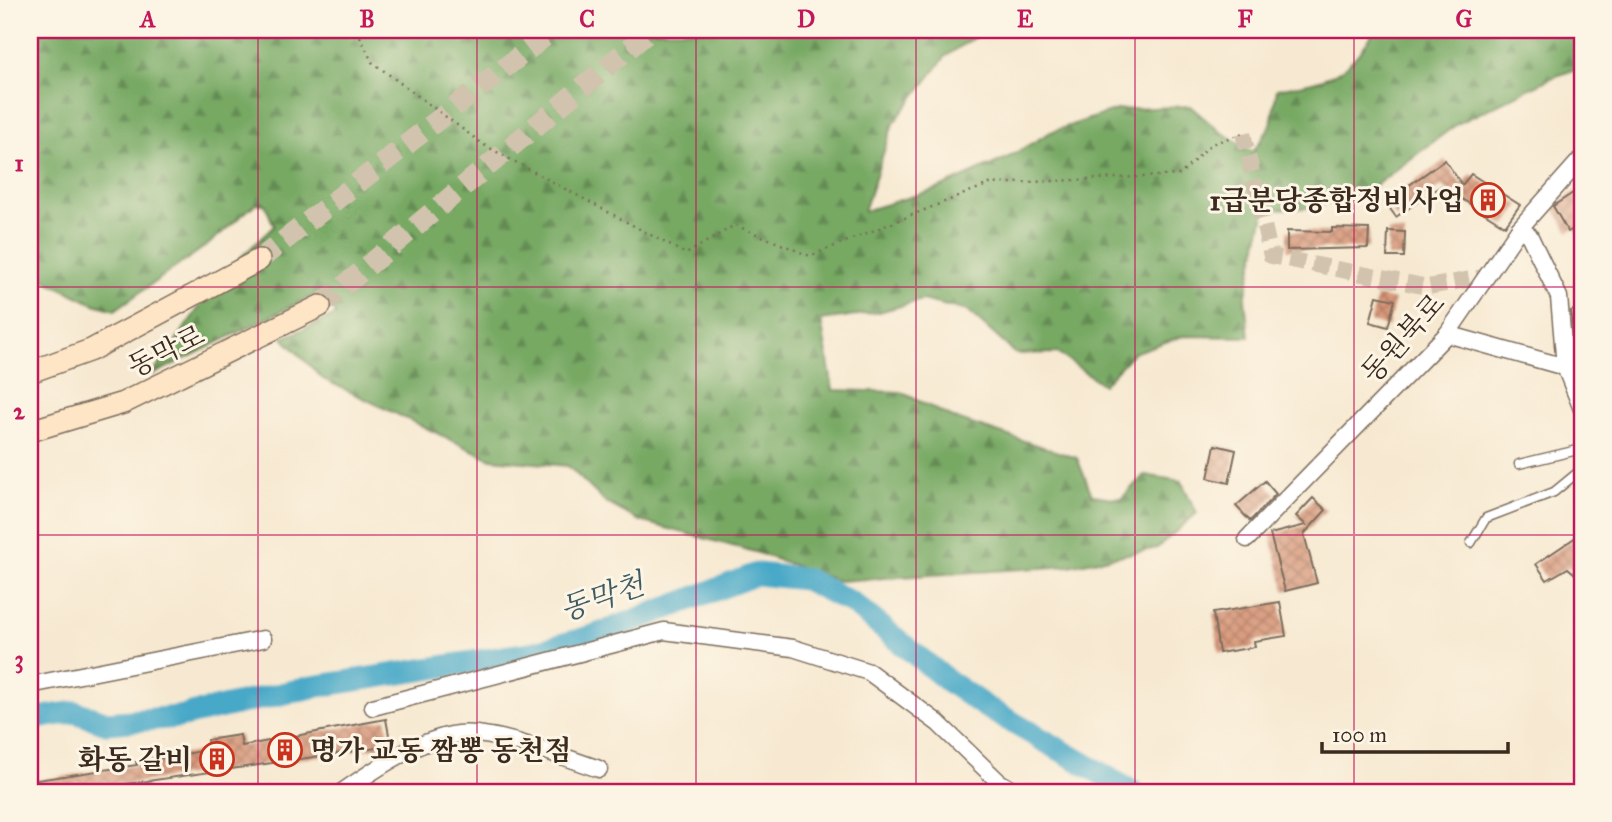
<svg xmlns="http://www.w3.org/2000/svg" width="1612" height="822" viewBox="0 0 1612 822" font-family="'IM FELL Great Primer','Noto Serif KR',serif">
<defs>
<pattern id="forest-firs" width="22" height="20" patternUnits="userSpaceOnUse" patternTransform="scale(1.75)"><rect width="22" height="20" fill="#77a964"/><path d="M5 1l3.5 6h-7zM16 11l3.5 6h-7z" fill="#638a52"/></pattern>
<pattern id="building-cross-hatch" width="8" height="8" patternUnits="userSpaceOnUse" patternTransform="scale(1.75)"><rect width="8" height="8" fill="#d89779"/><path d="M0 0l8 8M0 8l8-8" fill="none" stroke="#b07b63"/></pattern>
</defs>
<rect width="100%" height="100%" fill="#fcf5e5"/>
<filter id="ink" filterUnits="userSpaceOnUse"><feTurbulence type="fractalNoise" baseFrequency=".0143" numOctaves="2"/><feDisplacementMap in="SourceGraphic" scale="14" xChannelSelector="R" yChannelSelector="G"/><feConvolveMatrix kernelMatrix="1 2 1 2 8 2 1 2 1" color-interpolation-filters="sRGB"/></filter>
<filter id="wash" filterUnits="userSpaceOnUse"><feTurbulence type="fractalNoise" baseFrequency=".00686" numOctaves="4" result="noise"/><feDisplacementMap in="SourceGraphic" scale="28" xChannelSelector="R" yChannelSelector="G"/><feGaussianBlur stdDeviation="1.57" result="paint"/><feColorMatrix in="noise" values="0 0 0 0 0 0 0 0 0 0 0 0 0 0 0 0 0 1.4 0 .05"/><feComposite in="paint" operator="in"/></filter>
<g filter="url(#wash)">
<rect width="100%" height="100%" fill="#f7e9d1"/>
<!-- forest -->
<path fill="url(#forest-firs)" stroke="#596a41" stroke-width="2" d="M 30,30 L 986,30 L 946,56 L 893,124 L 864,211 L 937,189 L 1005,159 L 1051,132 L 1116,110 L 1190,106 L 1218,130 L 1253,152 L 1271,125 L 1277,89 C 1330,80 1346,77 1375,30 L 1582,30 L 1582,67 L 1551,78 L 1457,124 L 1373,187 L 1313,208 L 1265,209 L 1245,299 L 1249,337 L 1183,336 L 1133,353 L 1103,385 L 1058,353 L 1016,354 L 968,311 L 922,300 L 879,312 L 821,320 L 833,390 L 901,392 L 953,418 L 1077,458 L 1092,495 L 1121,499 L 1144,475 L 1181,481 L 1197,513 L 1157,548 L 1069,566 L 839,581 L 755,552 L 640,521 L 605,502 L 568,466 L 491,459 L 323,379 L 283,338 L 336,315 L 324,290 L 152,375 L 221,276 L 274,226 L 265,204 L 255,204 L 210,243 L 115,310 L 94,304 L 30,273 Z"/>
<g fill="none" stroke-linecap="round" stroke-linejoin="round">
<!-- river -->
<path stroke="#47a8c7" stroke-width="23" d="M 30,719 L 75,712 L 107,723 L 178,717 L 312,687 L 536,652 L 596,635 L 757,574 L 805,579 L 852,603 L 948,681 L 984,706 L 1133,792"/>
</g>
<g id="blocks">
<!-- building -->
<g fill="url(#building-cross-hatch)">
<path d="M 1445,160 L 1462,185 L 1471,174 L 1520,205 L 1505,226 L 1441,186 L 1396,217 L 1385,202 Z"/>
<path d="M 1582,187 L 1582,241 L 1575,228 L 1568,232 L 1553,206 Z"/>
<path d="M 1332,228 L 1369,229 L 1368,248 L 1287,250 L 1287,231 L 1332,232 Z"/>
<path d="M 1388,231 L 1405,232 L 1404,257 L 1387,257 Z"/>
<path d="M 1377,296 L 1395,300 L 1388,327 L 1370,322 Z"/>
<path d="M 1582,308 L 1582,343 L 1574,344 L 1571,311 Z"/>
<path d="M 1215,445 L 1236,450 L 1229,483 L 1208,478 Z"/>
<path d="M 1265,481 L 1276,494 L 1250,521 L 1236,506 Z"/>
<path d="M 1313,498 L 1326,510 L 1304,534 L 1317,583 L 1285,591 L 1270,534 L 1306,525 L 1296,516 Z"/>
<path d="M 1582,533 L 1582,580 L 1568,568 L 1547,580 L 1536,564 Z"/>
<path d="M 1280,602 L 1286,636 L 1254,641 L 1255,647 L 1219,653 L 1213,613 Z"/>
<path d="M 386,719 L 391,746 L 71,792 L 30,792 L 30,781 L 137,765 L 136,762 L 209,750 L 207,740 L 240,735 L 242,746 Z"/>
</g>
</g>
</g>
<g filter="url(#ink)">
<use href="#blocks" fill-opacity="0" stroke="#7d6d5d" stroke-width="2"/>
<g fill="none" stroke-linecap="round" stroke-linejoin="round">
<!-- street-tunnel -->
<path stroke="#d1c3ad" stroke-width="16" stroke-dasharray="16 8" stroke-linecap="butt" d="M 1243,133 L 1271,256 L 1428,287 L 1488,276"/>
<!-- secondary-tunnel -->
<g stroke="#d1c3ad" stroke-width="21" stroke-dasharray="21 10" stroke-linecap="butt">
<path d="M 259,260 L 553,30"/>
<path d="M 320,306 L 651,30"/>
</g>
<!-- lane casing -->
<g stroke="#7d6d5d" stroke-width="11">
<g id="lane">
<path d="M 1519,464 L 1582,449"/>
<path d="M 1471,543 L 1486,518 L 1554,492 L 1582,469"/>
</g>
</g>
<!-- street casing -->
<g stroke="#7d6d5d" stroke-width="19">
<g id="street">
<path d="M 1519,229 L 1529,235 L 1559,297 L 1565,367 L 1582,409"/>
<path d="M 1447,334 L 1565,367 L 1582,365"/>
<path d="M 1247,539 L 1447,334 L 1519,229 L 1582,158"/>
<path d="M 30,685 L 263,639"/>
<path d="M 373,707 L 664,631 L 793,648 L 869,672 L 938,723 L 999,782 L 1016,792"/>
<path d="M 342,792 C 375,769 417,740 458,734 C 492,729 566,758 599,769"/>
</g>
</g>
<!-- secondary casing -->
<g stroke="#7d6d5d" stroke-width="24">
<g id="secondary">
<path d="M 30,372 L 91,350 L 259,260"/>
<path d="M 30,431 L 123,403 L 320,306"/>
</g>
</g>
<!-- path -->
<path stroke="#7d6d5d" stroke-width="2.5" stroke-dasharray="2 5" stroke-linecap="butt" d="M 357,30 L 372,62 L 484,145 L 686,254 L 735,225 L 810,256 L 989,184 L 1180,175 L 1211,144 L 1243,133"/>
<!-- lane -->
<use href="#lane" stroke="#fff" stroke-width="8"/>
<!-- street -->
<use href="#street" stroke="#fff" stroke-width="16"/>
<!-- secondary -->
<use href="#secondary" stroke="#fee5c5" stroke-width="21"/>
</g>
</g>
<!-- grid -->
<path fill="none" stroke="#c2185b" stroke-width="2" stroke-opacity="0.55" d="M 258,30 L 258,792M 477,30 L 477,792M 696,30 L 696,792M 916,30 L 916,792M 1135,30 L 1135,792M 1354,30 L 1354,792M 30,287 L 1582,287M 30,535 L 1582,535"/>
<!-- icons -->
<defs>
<g id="building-ring" transform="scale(1.75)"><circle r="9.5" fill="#fcf5e5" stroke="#c8321e" stroke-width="1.5"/><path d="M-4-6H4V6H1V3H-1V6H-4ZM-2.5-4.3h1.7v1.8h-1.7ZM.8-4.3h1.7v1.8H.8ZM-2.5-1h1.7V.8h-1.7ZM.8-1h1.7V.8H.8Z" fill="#c8321e"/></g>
</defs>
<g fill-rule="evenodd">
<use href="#building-ring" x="1488" y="200"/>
<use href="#building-ring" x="285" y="750"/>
<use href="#building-ring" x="217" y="759"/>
</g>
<g text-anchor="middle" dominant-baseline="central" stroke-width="6" stroke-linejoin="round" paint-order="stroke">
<!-- poi labels -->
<g font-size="28" font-weight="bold" fill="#3b2a1e" stroke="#fcf5e5" text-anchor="end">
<text x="1464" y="200">1급분당종합정비사업</text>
<text x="310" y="750" text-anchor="start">명가 교동 짬뽕 동천점</text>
<text x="192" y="759">화동 갈비</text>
</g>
<!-- street labels -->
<g font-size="28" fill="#3b2a1e" stroke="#fcf5e5">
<text transform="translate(1403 338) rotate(-48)">동원북로</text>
<text transform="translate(166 351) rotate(-26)">동막로</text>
</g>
<!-- water labels -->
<g font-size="30" font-style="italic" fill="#405c62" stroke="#fcf5e5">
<text transform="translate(602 597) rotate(-19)">동막천</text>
</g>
</g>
<!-- margin -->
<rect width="1612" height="822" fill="none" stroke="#fcf5e5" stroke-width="77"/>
<!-- scale -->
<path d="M1322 742v10h186v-10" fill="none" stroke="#3b2a1e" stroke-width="3.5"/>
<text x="1332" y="742" font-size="21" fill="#3b2a1e" stroke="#fcf5e5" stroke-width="5" paint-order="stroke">100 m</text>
<rect x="38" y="38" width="1536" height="746" fill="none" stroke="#c2185b" stroke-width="2.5"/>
<g font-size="23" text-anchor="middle" font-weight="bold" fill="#c2185b">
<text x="148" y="27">A</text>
<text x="367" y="27">B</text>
<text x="587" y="27">C</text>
<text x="806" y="27">D</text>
<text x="1025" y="27">E</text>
<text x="1245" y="27">F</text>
<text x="1464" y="27">G</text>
<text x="19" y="171">1</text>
<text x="19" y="419">2</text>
<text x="19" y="667">3</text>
</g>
</svg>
